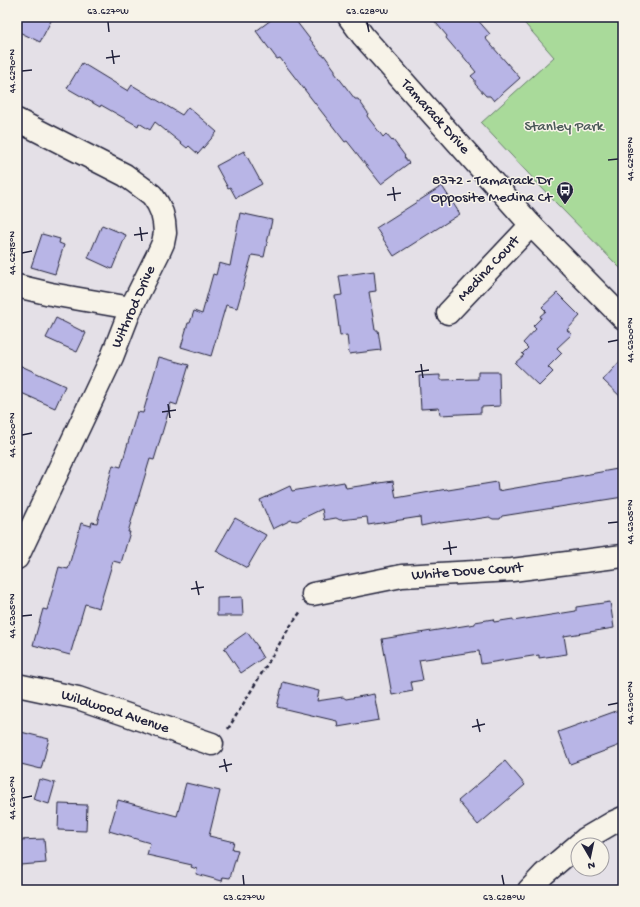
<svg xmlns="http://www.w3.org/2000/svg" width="640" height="907" viewBox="0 0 640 907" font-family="'Gochi Hand',sans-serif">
<rect width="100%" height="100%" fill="#e4e0e7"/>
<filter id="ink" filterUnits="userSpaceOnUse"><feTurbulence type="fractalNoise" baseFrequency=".025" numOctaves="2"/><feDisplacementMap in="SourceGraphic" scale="8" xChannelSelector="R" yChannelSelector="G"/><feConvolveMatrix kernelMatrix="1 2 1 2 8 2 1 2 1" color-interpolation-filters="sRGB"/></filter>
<g filter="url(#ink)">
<!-- green -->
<path fill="#a9da9a" stroke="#667e6a" d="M 519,17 L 623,17 L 623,271 L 556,203 L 481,123 L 554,57 Z"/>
<!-- building -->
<g fill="#b8b5e6" stroke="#22223b">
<path d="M 17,17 L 53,17 L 40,42 L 17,31 Z"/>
<path d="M 275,17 L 293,17 L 322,55 L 324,55 L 335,70 L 335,73 L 355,99 L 358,99 L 368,113 L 367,116 L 383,137 L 386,134 L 392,141 L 393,140 L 405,156 L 404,157 L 409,163 L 381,184 L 347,141 L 345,142 L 280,58 L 277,59 L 256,31 Z"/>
<path d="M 431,17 L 475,17 L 490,34 L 485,38 L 520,78 L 494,101 L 490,96 L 486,96 L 475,84 L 475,80 L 471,76 L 476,72 L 458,50 L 457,51 L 446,38 L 447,36 Z"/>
<path d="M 82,63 L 128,91 L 132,85 L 182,115 L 188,107 L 217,132 L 198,154 L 189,146 L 187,148 L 155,122 L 150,130 L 139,123 L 138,126 L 101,105 L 100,107 L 67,88 Z"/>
<path d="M 244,151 L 262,184 L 236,198 L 230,187 L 228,188 L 216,166 Z"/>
<path d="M 442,186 L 460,214 L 394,256 L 376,228 Z"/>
<path d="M 240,213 L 272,220 L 264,257 L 252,255 L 237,308 L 226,305 L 211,356 L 181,347 L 188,323 L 190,323 L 194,311 L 202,314 L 213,274 L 216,275 L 219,263 L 230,266 Z"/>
<path d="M 102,225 L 126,235 L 112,269 L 88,258 Z"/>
<path d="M 42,234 L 60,239 L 59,243 L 64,245 L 55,274 L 31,267 Z"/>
<path d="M 374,271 L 376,291 L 369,292 L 375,330 L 378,330 L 381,350 L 349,354 L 347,335 L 340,336 L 335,296 L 342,295 L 339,276 Z"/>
<path d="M 557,293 L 580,316 L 567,330 L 572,334 L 557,348 L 562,353 L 548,367 L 553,372 L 539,386 L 515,363 L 524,355 L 522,354 L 528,348 L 523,343 L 536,329 L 533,326 L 541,318 L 540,316 L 546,311 L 542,307 Z"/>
<path d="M 56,318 L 86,333 L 77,352 L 46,338 Z"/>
<path d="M 159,357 L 189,365 L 177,405 L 171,403 L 154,460 L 150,459 L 128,532 L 130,532 L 121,563 L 113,561 L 99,608 L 85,604 L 70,655 L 33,645 L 43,609 L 47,610 L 59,567 L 68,569 L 81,523 L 91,526 L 92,522 L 97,523 L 113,465 L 121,467 L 137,412 L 143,413 Z"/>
<path d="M 623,358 L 623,399 L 603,380 Z"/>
<path d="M 17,364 L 65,386 L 55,408 L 17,391 Z"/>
<path d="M 478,372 L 499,372 L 500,406 L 481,407 L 481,413 L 440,415 L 439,408 L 421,409 L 419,376 L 440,375 L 440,380 L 478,379 Z"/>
<path d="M 623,468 L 623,497 L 502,516 L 500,519 L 493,519 L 489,517 L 469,520 L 468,519 L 440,523 L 440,522 L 421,526 L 420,517 L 368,525 L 367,517 L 340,520 L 336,518 L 324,520 L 322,509 L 297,521 L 291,520 L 273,529 L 260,500 L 290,486 L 292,491 L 344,482 L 346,488 L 393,481 L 396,498 L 447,489 L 448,490 L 497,482 L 498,491 L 562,480 L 562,479 Z"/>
<path d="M 235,518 L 266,535 L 247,568 L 216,551 Z"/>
<path d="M 242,597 L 243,616 L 217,616 L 217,598 Z"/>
<path d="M 610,602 L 614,628 L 564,636 L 567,654 L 539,658 L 539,655 L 481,664 L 479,651 L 419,660 L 423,680 L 411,682 L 413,691 L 392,695 L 382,639 L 475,624 L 475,622 L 493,619 L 494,622 L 513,619 L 513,621 L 576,611 L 576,607 Z"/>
<path d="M 247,632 L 258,647 L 257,648 L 263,658 L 241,673 L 224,648 Z"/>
<path d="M 283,682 L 319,691 L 317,701 L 343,697 L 346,699 L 374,694 L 379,720 L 338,727 L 337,721 L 277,707 Z"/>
<path d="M 619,710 L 623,721 L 623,744 L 570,764 L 558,732 Z"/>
<path d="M 17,731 L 49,739 L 41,769 L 17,763 Z"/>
<path d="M 505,761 L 525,785 L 478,825 L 458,801 Z"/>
<path d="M 39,779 L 55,783 L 49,804 L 33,799 Z"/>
<path d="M 186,783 L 220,791 L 209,836 L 234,842 L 232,849 L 238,850 L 230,878 L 223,877 L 222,881 L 196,874 L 197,869 L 191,867 L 192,865 L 147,855 L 150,843 L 109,831 L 118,800 L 177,816 Z"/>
<path d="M 59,804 L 87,805 L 86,831 L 58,830 Z"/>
<path d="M 44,839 L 46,863 L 20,865 L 18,840 Z"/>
</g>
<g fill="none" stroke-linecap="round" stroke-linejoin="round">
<!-- minor casing -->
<g stroke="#22223b" stroke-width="25">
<g id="minor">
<path d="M 349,17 L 363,36 L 531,225 L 623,318"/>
<path d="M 17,120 L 125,175 L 144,189 L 152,195 L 158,204 L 162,213 L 164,222 L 165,233 L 163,243 L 159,252 L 131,308 L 112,357 L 17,558"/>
<path d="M 17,286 L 51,294 L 131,308"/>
<path d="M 448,313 L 531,225"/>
<path d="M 313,594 L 402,576 L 512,570 L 623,556"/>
<path d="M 17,685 L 78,698 L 212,744"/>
<path d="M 529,890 L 544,874 L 585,839 L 614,822 L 623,818"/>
</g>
</g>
<!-- path -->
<path stroke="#22223b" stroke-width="2.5" stroke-dasharray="4 3" stroke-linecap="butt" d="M 228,729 L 289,628 L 301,611"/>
<!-- minor -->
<use href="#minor" stroke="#f7f3e8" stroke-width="22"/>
</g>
</g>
<!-- ticks -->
<path fill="none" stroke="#22223b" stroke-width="1.5" d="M 108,22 L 109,32M 367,22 L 369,32M 112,50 L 114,64M 106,58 L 120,56M 22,71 L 32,70M 608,160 L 618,159M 393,187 L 395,201M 387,195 L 401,193M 140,227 L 142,241M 134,235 L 148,233M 22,253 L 32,251M 608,342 L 618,340M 421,364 L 423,378M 415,372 L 429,370M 168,404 L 170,418M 162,412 L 176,410M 22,435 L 32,433M 608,523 L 618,522M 449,541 L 451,555M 443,549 L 457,547M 196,581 L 199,595M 191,589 L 204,587M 22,616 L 32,615M 608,705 L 618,703M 477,719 L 480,732M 472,727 L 485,724M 224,759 L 227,772M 219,767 L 232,764M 22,798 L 32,796M 243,875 L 244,885M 502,875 L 504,885"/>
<!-- icons -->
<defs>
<g id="bus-pin" transform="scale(0.9)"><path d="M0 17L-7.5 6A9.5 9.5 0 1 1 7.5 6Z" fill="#22223b" stroke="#f7f3e8"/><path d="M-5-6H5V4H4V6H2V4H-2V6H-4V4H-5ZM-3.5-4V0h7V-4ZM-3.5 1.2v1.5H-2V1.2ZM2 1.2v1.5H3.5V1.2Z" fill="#fff"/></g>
</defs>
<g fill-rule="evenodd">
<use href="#bus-pin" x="565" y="190"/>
</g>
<g text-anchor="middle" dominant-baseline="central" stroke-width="3" stroke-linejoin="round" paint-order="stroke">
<!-- street labels -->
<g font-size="15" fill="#22223b" stroke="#f7f3e8">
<text transform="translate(435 117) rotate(48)">Tamarack Drive</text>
<text transform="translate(489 269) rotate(-47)">Medina Court</text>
<text transform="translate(134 307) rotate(-66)">Withrod Drive</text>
<text transform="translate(467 572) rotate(-4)">White Dove Court</text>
<text transform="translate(115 712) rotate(18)">Wildwood Avenue</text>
</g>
<!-- park labels -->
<g font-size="15" fill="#4a5958" stroke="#f7f3e8">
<text x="564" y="127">Stanley Park</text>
</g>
<!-- poi labels -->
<g font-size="15" fill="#22223b" stroke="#f7f3e8" text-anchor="end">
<text x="552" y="181">8372 - Tamarack Dr<tspan x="552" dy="17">Opposite Medina Ct</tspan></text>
</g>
</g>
<!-- margin -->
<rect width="640" height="907" fill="none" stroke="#f7f3e8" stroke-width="44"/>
<!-- north arrow -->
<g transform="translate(590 857) rotate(171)"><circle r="19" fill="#f7f3e8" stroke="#a29fa3"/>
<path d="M0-3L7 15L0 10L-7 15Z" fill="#22223b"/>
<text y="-6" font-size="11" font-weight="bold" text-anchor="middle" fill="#22223b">N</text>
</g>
<rect x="22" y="22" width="596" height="863" fill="none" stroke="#22223b" stroke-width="1.5"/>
<g font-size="10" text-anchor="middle" fill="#22223b">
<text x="108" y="14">63.627°W</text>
<text x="367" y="14">63.628°W</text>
<text transform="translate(11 71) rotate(-90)" y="4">44.6290°N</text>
<text transform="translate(629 159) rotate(-90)" y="4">44.6295°N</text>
<text transform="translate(11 253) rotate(-90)" y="4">44.6295°N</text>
<text transform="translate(629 340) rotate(-90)" y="4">44.6300°N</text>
<text transform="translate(11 435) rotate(-90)" y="4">44.6300°N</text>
<text transform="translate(629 522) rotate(-90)" y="4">44.6305°N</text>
<text transform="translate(11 616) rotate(-90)" y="4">44.6305°N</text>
<text transform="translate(629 703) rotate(-90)" y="4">44.6310°N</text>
<text transform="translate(11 798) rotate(-90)" y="4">44.6310°N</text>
<text x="244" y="900">63.627°W</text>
<text x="504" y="900">63.628°W</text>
</g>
</svg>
